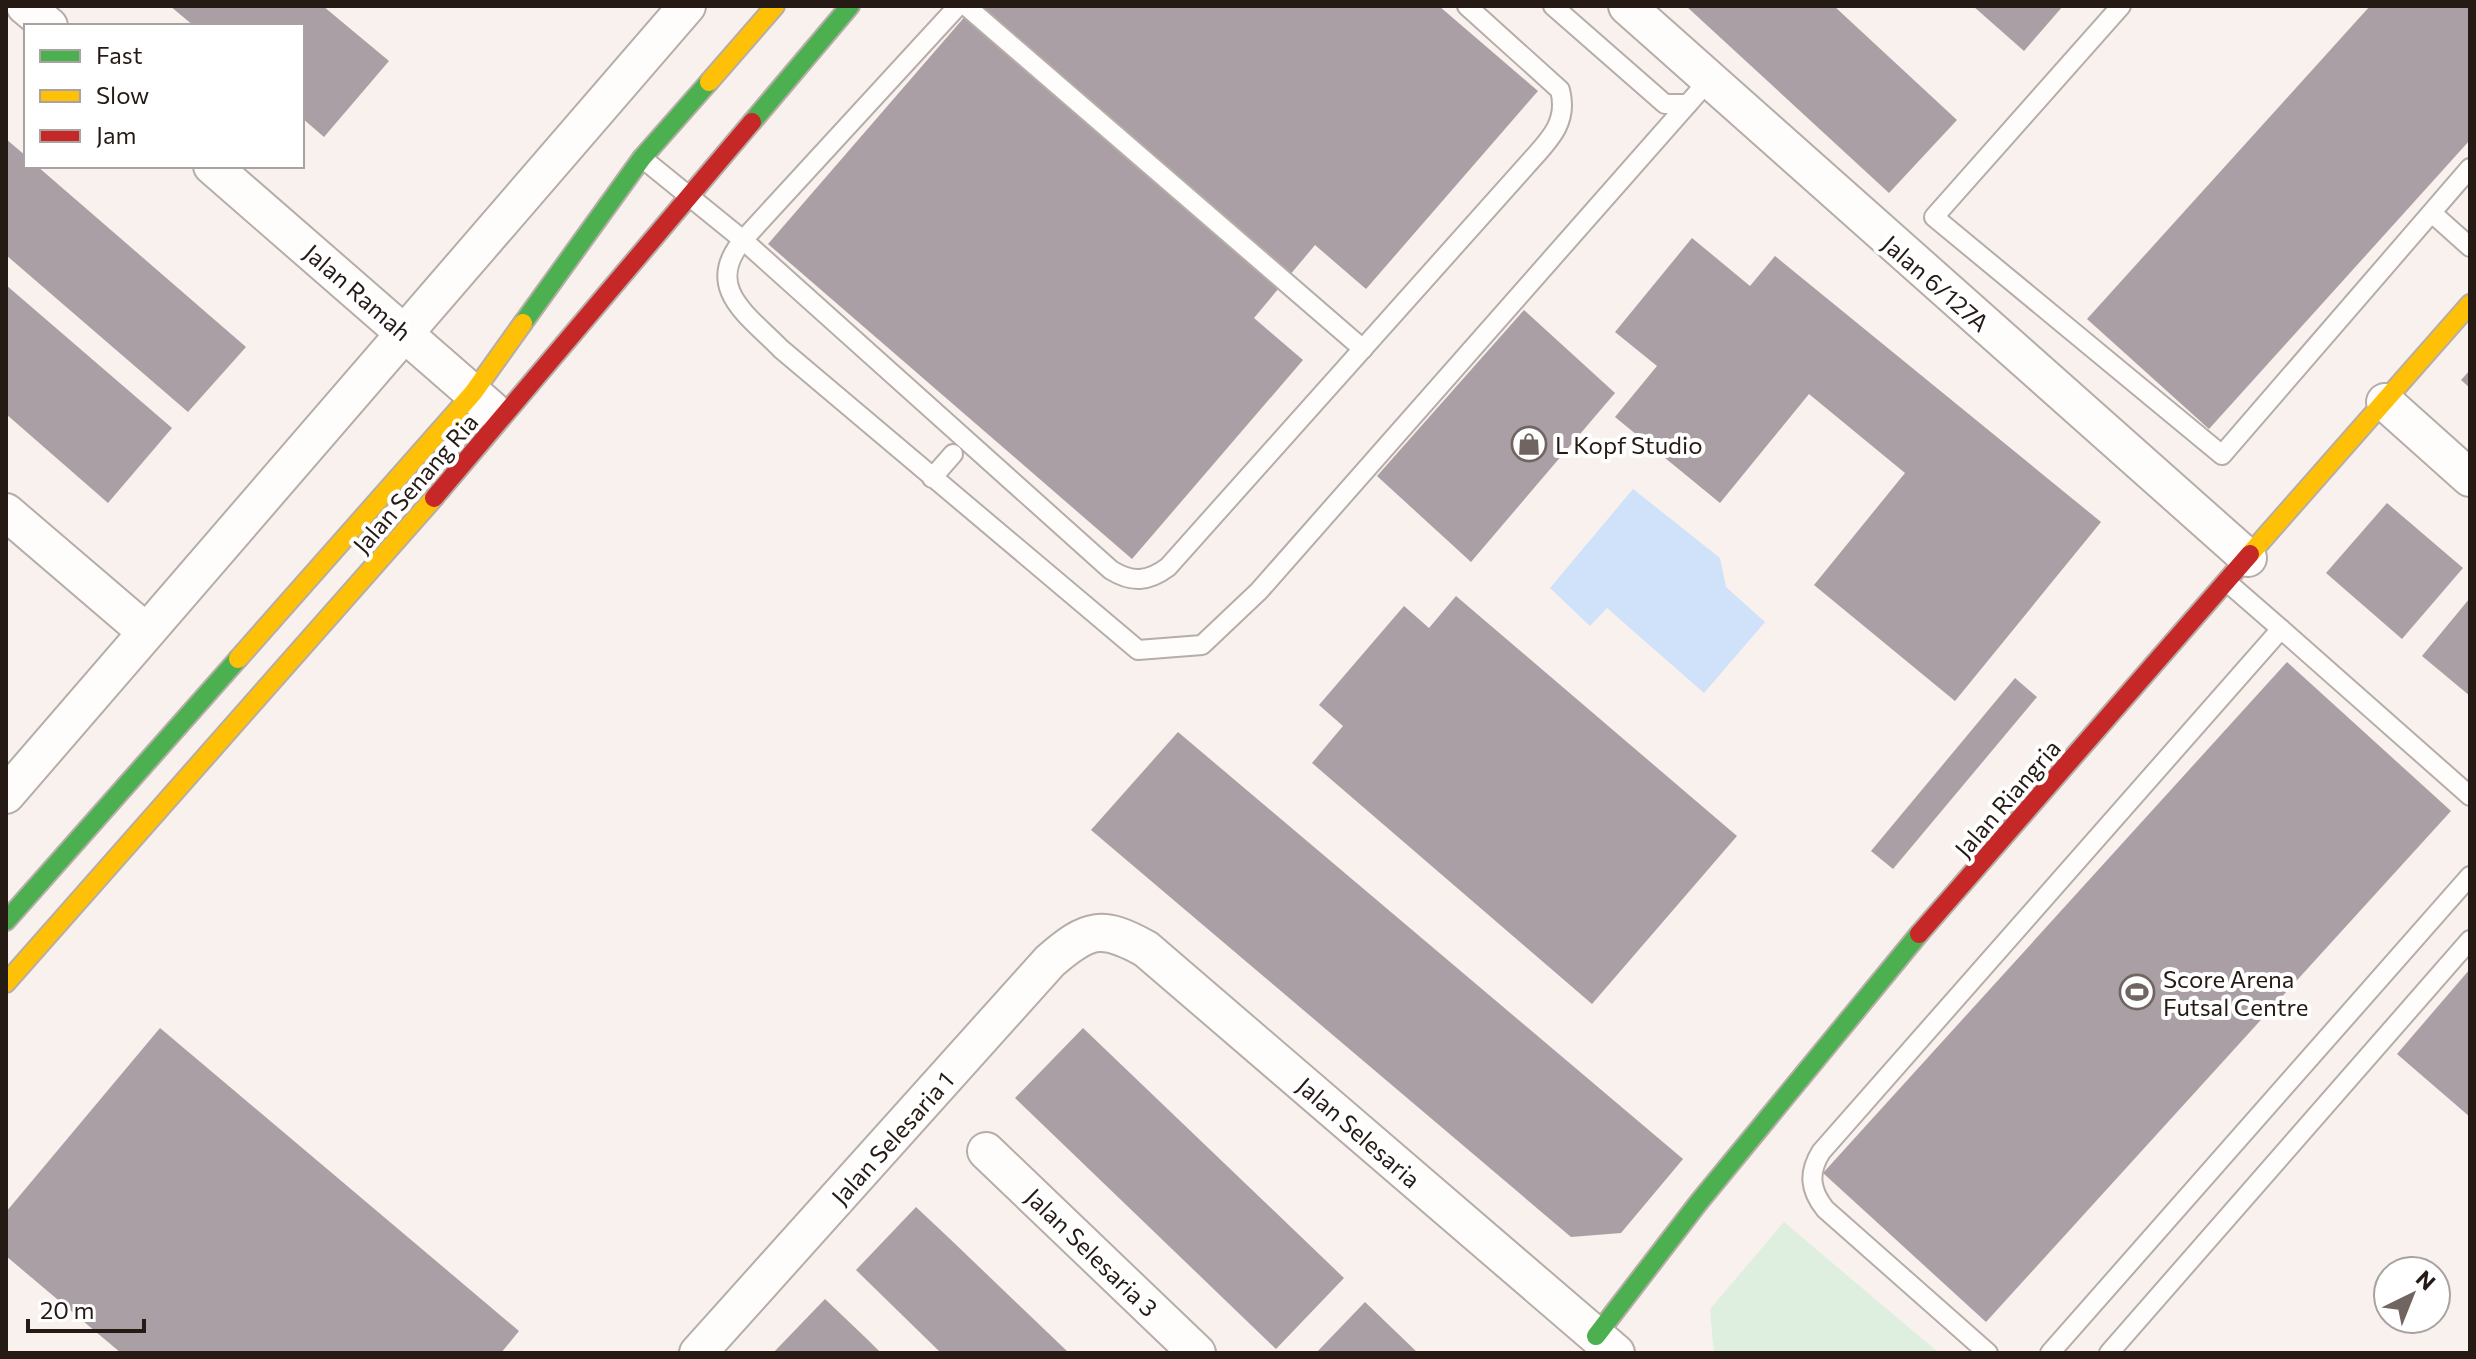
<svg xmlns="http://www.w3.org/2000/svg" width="2476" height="1359" viewBox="0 0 2476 1359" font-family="Commissioner,sans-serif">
<rect width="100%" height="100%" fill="#f9f1ed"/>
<!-- green -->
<path fill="#deeedf" d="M 1784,1222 L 1939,1353 L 1714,1353 L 1710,1309 Z"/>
<!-- water -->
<path fill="#d0e2fa" d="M 1633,489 L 1720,558 L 1726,587 L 1765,622 L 1704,693 L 1607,608 L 1590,626 L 1550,588 Z"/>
<!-- building -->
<g fill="#aa9fa4">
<path d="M 170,6 L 323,6 L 389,61 L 324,137 L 302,118 L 302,26 L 194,26 Z"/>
<path d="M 974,6 L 1439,6 L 1538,91 L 1366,289 L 1315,245 L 1254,318 L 1303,360 L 1132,559 L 768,244 Z"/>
<path d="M 1686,6 L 1834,6 L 1957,120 L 1889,193 Z"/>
<path d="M 1973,6 L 2063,6 L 2024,51 Z"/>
<path d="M 2370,6 L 2470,6 L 2470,140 L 2209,429 L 2087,319 Z"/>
<path d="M 6,139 L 26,156 L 26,166 L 37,166 L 246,347 L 188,412 L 6,255 Z"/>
<path d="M 1692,238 L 1750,286 L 1775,256 L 2101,522 L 1955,701 L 1814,585 L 1905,473 L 1809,394 L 1720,503 L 1615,417 L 1657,366 L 1615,332 Z"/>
<path d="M 6,285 L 172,428 L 108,503 L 6,414 Z"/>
<path d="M 1524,310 L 1615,393 L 1471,562 L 1377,476 Z"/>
<path d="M 2470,370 L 2470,388 L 2461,380 Z"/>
<path d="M 2387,503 L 2463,568 L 2402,639 L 2326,573 Z"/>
<path d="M 1456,596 L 1737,836 L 1592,1004 L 1312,763 L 1343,726 L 1319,705 L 1404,606 L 1429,628 Z"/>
<path d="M 2470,598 L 2470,696 L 2422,656 Z"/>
<path d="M 2287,662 L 2451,811 L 1986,1322 L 1823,1173 Z"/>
<path d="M 2015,678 L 2037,697 L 1893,869 L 1871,851 Z"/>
<path d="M 1178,732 L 1683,1159 L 1621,1233 L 1571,1237 L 1091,830 Z"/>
<path d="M 2470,969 L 2470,1117 L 2397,1054 Z"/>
<path d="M 160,1028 L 519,1331 L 501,1353 L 121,1353 L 6,1256 L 6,1212 Z"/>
<path d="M 1083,1028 L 1344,1278 L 1276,1349 L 1015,1098 Z"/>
<path d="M 916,1207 L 950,1239 L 1069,1353 L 941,1353 L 856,1270 Z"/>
<path d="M 825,1299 L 868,1340 L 881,1353 L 773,1353 Z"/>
<path d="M 1365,1302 L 1393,1329 L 1418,1353 L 1316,1353 Z"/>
</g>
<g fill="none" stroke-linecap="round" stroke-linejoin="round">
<!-- lane casing -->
<g stroke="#b6ada8" stroke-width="22">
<g id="lane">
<path d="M 958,6 L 743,240 L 1111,570 C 1132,583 1148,582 1168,567 L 1526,166 C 1547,142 1569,124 1560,90 L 1467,6"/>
<path d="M 966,6 L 1363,349"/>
<path d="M 1553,6 L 1665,104 L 1688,104"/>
<path d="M 2121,6 L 1934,217 L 2222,455 L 2470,168"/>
<path d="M 642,158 L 743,240 C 703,288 748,315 781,349 L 1138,650 L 1202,645 L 1259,591 L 1709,80"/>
<path d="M 2432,213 L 2470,247"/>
<path d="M 932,478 L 953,454"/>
<path d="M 2227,582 L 2281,629"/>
<path d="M 1988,1353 L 1825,1209 C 1810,1190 1808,1173 1821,1152 L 2281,629 L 2470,796"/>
<path d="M 2050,1353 L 2470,876"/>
<path d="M 2109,1353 L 2470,940"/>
</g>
</g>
<!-- street casing -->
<g stroke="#b6ada8" stroke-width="40">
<g id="street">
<path d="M 25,6 L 49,26"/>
<path d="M 1627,6 L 2248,558"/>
<path d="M 212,166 L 491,409"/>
<path d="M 2385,402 L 2470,478"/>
<path d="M 6,512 L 145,631"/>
<path d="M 6,795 L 687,6"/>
<path d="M 986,1151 L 1197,1353"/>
<path d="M 698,1353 L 1050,961 C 1088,928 1102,924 1146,949 L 1616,1353"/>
</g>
</g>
<!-- fast casing -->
<g stroke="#b6ada8" stroke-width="22">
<g id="fast">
<path d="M 752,122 L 850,6"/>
<path d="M 523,323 L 642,158 L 709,82"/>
<path d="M 6,921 L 238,659"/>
<path d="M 1596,1336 L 1699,1202 L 1919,934"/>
</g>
</g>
<!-- slow casing -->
<g stroke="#b6ada8" stroke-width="22">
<g id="slow">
<path d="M 709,82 L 775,6"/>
<path d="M 2250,554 L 2470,304"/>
<path d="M 238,659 L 473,393 L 523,323"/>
<path d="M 6,983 L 434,498"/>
</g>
</g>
<!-- jam casing -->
<g stroke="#b6ada8" stroke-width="22">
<g id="jam">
<path d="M 434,498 L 752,122"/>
<path d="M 1919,934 L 2250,554"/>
</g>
</g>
<!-- lane -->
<use href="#lane" stroke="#fefdfc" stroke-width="18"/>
<!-- street -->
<use href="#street" stroke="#fefdfc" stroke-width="36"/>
<!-- fast -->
<use href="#fast" stroke="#4caf50" stroke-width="18"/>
<!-- slow -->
<use href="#slow" stroke="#ffc107" stroke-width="18"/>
<!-- jam -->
<use href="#jam" stroke="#c62828" stroke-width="18"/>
</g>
<!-- icons -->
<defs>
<g id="shop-ring" transform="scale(1.8)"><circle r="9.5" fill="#fff" stroke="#706560" stroke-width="1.5"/><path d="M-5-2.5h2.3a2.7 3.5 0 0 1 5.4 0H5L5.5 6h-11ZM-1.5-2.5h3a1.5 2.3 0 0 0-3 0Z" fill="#706560"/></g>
<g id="stadium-ring" transform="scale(1.8)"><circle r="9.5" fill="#fff" stroke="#706560" stroke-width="1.5"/><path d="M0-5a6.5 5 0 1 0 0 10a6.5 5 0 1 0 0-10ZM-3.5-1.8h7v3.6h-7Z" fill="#706560"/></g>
</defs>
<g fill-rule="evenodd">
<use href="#shop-ring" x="1529" y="444"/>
<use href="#stadium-ring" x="2137" y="992"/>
</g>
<g text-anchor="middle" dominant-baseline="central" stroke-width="8" stroke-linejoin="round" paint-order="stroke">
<!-- street labels -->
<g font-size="24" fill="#261a14" stroke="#fff">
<text transform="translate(1936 283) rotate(41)">Jalan 6/127A</text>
<text transform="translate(358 292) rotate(41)">Jalan Ramah</text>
<text transform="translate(415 483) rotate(-49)">Jalan Senang Ria</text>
<text transform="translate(2007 798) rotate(-49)">Jalan Riangria</text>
<text transform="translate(1359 1132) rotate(41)">Jalan Selesaria</text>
<text transform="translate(892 1138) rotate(-48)">Jalan Selesaria 1</text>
<text transform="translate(1092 1252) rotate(44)">Jalan Selesaria 3</text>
</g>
<!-- poi labels -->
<g font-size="24" fill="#261a14" stroke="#fff" text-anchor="start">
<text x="1555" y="444">L Kopf Studio</text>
<text x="2163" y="978">Score Arena<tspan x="2163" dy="28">Futsal Centre</tspan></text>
</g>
</g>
<!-- border -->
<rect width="2476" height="1359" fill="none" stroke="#261a14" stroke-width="16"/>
<!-- legend -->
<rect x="24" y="24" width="280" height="144" fill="#ffffff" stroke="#a8a3a1" stroke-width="2"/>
<rect x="40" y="50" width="40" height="12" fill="#4caf50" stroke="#a8a3a1" stroke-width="2"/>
<text x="96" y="64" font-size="24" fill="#261a14">Fast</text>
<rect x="40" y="90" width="40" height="12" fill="#ffc107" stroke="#a8a3a1" stroke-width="2"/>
<text x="96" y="104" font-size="24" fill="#261a14">Slow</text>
<rect x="40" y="130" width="40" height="12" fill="#c62828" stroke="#a8a3a1" stroke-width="2"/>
<text x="96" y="144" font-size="24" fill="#261a14">Jam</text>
<!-- north arrow -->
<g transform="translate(2412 1295) rotate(43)"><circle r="38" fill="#ffffff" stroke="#a8a3a1" stroke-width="2"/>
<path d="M0-6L14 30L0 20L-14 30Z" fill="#706560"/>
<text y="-12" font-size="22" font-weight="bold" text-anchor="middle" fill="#261a14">N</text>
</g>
<!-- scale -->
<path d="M28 1319v12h116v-12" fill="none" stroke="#261a14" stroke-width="4"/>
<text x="40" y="1319" font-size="24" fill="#261a14" stroke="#ffffff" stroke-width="6" paint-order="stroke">20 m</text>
</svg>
